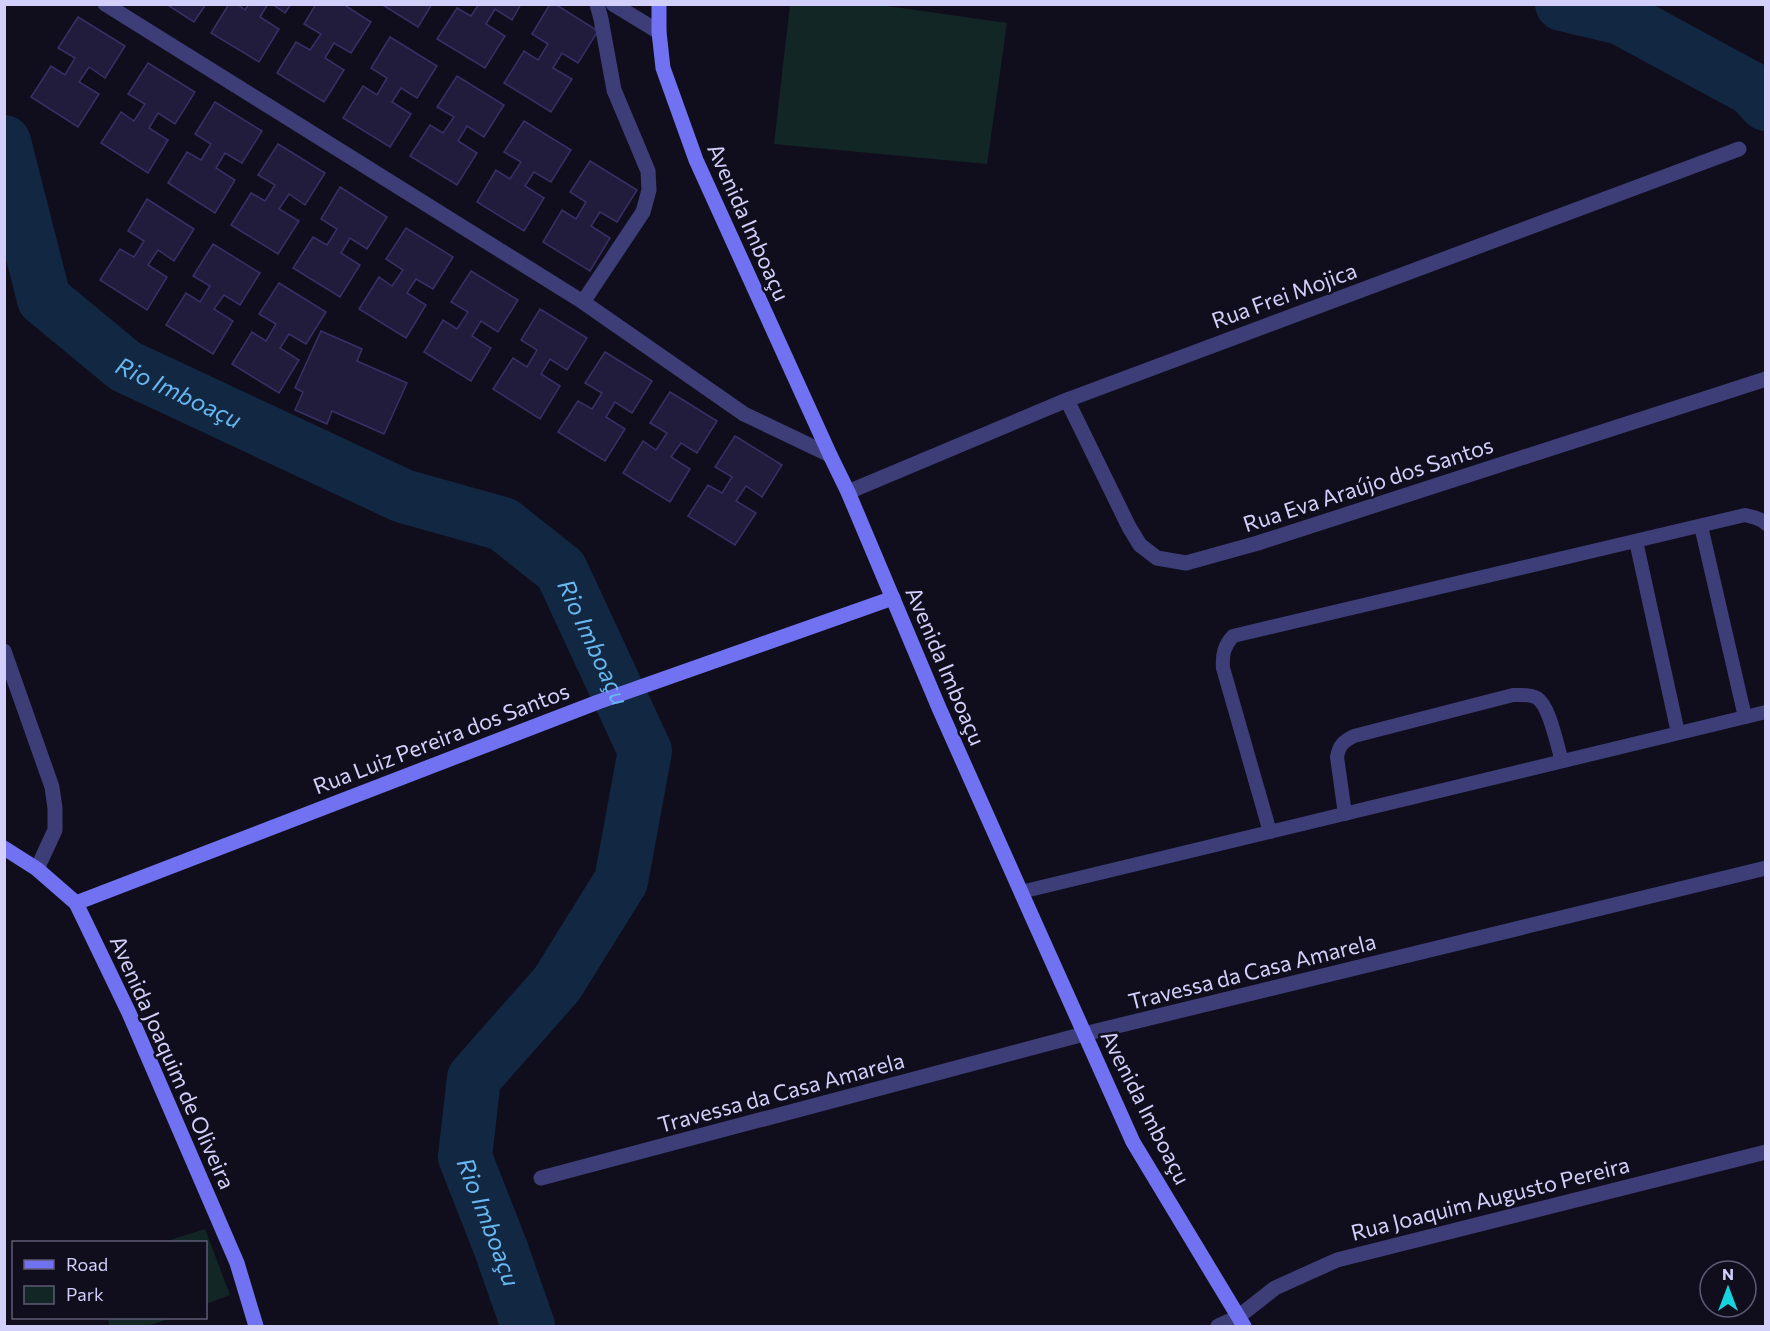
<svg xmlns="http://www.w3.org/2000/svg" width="1770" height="1331" viewBox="0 0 1770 1331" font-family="Commissioner,sans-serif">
<rect width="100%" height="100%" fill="#100e1d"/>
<!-- green -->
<g fill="#122725">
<path d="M 790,5 L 880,5 L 1007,23 L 987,164 L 774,144 Z"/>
<path d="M 205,1229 L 230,1295 L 206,1304 L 206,1242 L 164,1242 Z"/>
<path d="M 108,1318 L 171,1318 L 147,1326 L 109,1326 Z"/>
</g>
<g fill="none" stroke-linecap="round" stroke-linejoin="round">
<!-- river -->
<g stroke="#122742" stroke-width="54">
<path d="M 1562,4 L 1621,18 L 1752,89 L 1766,104"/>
<path id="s1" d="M 4,142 L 44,299 L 125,366 L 403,496 L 503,524 L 561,570 L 645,751 L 621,881 L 557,984 L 474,1078 L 465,1157 L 501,1249 L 528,1326"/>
</g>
</g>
<!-- building -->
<g fill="#211c3c" stroke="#383066" stroke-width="1.5">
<path d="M 166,4 L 206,4 L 194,22 Z"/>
<path d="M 229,4 L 237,4 L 245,10 L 249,4 L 268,4 L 260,17 L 279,29 L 259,62 L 211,33 Z"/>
<path d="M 272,4 L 291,4 L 285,13 Z"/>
<path d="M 316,4 L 343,4 L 371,22 L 351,53 L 334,43 L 325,58 L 344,70 L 324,102 L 277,73 L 296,42 L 310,50 L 321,34 L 304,24 Z"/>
<path d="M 381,4 L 432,4 L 418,27 Z"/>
<path d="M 479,4 L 521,4 L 512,20 L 495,9 L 486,24 L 505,36 L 485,68 L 437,39 L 457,8 L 471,16 Z"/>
<path d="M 550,4 L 555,4 L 598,31 L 578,63 L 562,53 L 553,68 L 572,79 L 551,112 L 504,83 L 524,51 L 538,60 L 548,44 L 532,34 Z"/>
<path d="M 78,17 L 125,46 L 105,78 L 89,67 L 79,82 L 99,94 L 78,127 L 31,97 L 51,66 L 65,75 L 75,58 L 58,48 Z"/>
<path d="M 390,37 L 437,66 L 417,98 L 401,88 L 392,102 L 411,114 L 390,147 L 343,118 L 363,86 L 377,95 L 387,78 L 371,68 Z"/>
<path d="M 148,63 L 195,92 L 175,124 L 158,113 L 149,128 L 168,140 L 148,173 L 101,143 L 121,112 L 134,121 L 145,104 L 128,94 Z"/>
<path d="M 457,76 L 504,105 L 484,137 L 467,126 L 458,141 L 477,153 L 457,185 L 410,156 L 430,125 L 443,133 L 454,117 L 437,107 Z"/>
<path d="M 215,102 L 262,131 L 242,163 L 225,153 L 216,168 L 235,180 L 215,213 L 168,183 L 187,152 L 201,160 L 211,144 L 195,134 Z"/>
<path d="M 524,121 L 571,150 L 551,182 L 534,172 L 525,186 L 544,198 L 524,231 L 477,202 L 496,170 L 510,179 L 521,162 L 504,152 Z"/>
<path d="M 278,144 L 325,173 L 305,205 L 289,194 L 279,209 L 299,221 L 278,254 L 231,225 L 251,193 L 265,201 L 275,185 L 258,175 Z"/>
<path d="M 590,161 L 637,190 L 617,222 L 600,212 L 591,226 L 610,238 L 590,271 L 543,242 L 562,210 L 576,219 L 586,202 L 570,192 Z"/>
<path d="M 340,187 L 387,217 L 367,249 L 350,238 L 341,253 L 360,265 L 340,297 L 293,268 L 313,237 L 327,245 L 337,229 L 321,219 Z"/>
<path d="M 147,199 L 194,229 L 174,261 L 158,250 L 148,265 L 167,277 L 147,310 L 100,280 L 120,249 L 134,257 L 144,241 L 128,231 Z"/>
<path d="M 406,228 L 453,257 L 433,289 L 416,279 L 407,293 L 426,305 L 406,338 L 359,309 L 379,277 L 392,286 L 403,270 L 386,259 Z"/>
<path d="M 213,244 L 260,273 L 240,305 L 224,295 L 214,309 L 233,321 L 213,354 L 166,325 L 186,293 L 200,302 L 210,286 L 193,276 Z"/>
<path d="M 471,271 L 518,300 L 498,332 L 481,321 L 472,336 L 491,348 L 471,381 L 424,352 L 443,320 L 457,329 L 468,312 L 451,302 Z"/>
<path d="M 279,283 L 326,312 L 306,344 L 289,334 L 280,348 L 299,360 L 279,393 L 232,364 L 252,332 L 266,341 L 276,324 L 259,314 Z"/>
<path d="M 540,309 L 587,338 L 567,370 L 550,359 L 541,374 L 560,386 L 540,419 L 493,389 L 513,358 L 527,367 L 537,350 L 521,340 Z"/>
<path d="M 321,331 L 362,349 L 357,361 L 407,383 L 384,434 L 332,411 L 327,424 L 295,410 L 303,392 L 295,388 Z"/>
<path d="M 605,352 L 652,381 L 632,413 L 615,402 L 606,417 L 625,429 L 605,461 L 558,432 L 578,401 L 592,409 L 602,393 L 585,383 Z"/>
<path d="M 670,392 L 717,421 L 697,453 L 681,443 L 671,457 L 690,469 L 670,502 L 623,473 L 643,441 L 656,450 L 667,433 L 650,423 Z"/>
<path d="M 735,436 L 782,465 L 762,497 L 746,486 L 736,501 L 756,513 L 735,545 L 688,516 L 708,485 L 722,493 L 732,477 L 715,467 Z"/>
</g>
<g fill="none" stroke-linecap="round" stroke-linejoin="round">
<!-- service -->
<g stroke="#3d3e78" stroke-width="14">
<path d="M 1701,526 L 1745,717"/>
<path d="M 1636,541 L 1678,733"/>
<path d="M 1345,814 L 1337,757 C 1339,745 1344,741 1354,736 L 1513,695 C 1521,695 1530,694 1537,698 C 1550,706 1557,746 1562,761"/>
<path d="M 1270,832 L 1223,668 C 1222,655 1224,646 1233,636 L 1745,515 C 1752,517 1761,518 1766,524"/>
<path d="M 1021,892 L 1766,712"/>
</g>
<!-- minor -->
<g stroke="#3d3e78" stroke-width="15">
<path d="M 105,4 L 583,302 L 744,414 L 830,455"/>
<path d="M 613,4 L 659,32"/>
<path d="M 583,302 L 643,212 L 649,190 L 648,171 L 614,90 L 601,19 L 597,4"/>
<path d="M 1067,400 L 1129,527 L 1140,545 L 1157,558 L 1186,563 L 1258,543 L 1766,379"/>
<path d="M 848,492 L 1067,400 L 1739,149"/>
<path d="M 4,651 L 52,787 L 55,808 L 55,830 L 37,869"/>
<path d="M 541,1178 L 1084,1034 L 1766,868"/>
<path d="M 1218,1326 L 1238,1317 L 1275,1288 L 1337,1260 L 1766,1152"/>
</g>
<!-- secondary -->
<g stroke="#7072f1" stroke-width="15">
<path d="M 659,4 L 659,32 L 663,68 L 696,160 L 830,455 L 848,492 L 939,708 L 1021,892 L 1133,1142 L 1244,1326"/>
<path d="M 4,848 L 37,869 L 76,903 L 129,1013 L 237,1263 L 256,1326"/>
<path d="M 76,903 L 598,702 L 893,598"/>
</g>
</g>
<g text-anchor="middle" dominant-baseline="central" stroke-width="5" stroke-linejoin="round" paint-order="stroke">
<!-- street labels -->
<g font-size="22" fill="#d2cffa" stroke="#100e1d">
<text transform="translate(749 222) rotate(66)">Avenida Imboaçu</text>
<text transform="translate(1284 295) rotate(-20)">Rua Frei Mojica</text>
<text transform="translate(1368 484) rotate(-18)">Rua Eva Araújo dos Santos</text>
<text transform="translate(946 666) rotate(67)">Avenida Imboaçu</text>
<text transform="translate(441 738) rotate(-21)">Rua Luiz Pereira dos Santos</text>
<text transform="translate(1252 971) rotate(-14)">Travessa da Casa Amarela</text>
<text transform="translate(173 1062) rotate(66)">Avenida Joaquim de Oliveira</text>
<text transform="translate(781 1092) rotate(-15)">Travessa da Casa Amarela</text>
<text transform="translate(1146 1107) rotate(63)">Avenida Imboaçu</text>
<text transform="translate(1490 1198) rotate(-14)">Rua Joaquim Augusto Pereira</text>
</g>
<!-- water labels -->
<g font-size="24" font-style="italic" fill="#67b7f0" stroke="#100e1d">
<text stroke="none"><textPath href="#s1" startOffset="327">Rio Imboaçu</textPath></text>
<text stroke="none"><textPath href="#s1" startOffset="831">Rio Imboaçu</textPath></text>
<text stroke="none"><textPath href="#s1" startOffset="1479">Rio Imboaçu</textPath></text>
</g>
</g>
<!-- border -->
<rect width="1770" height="1331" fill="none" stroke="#d2cffa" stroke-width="12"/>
<!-- legend -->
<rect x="12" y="1241" width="195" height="78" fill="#100e1d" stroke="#5e5b75" stroke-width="1.5"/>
<rect x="24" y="1260" width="30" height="9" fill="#7072f1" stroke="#5e5b75" stroke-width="1.5"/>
<text x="66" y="1271" font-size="18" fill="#d2cffa">Road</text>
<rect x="24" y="1286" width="30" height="18" fill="#122725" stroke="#5e5b75" stroke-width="1.5"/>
<text x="66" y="1301" font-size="18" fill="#d2cffa">Park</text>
<!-- north arrow -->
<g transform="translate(1728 1289)"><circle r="28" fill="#100e1d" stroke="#5e5b75" stroke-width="1.5"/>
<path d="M0-4.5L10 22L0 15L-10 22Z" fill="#16d4df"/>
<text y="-9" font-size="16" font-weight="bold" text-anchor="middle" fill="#d2cffa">N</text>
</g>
</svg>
